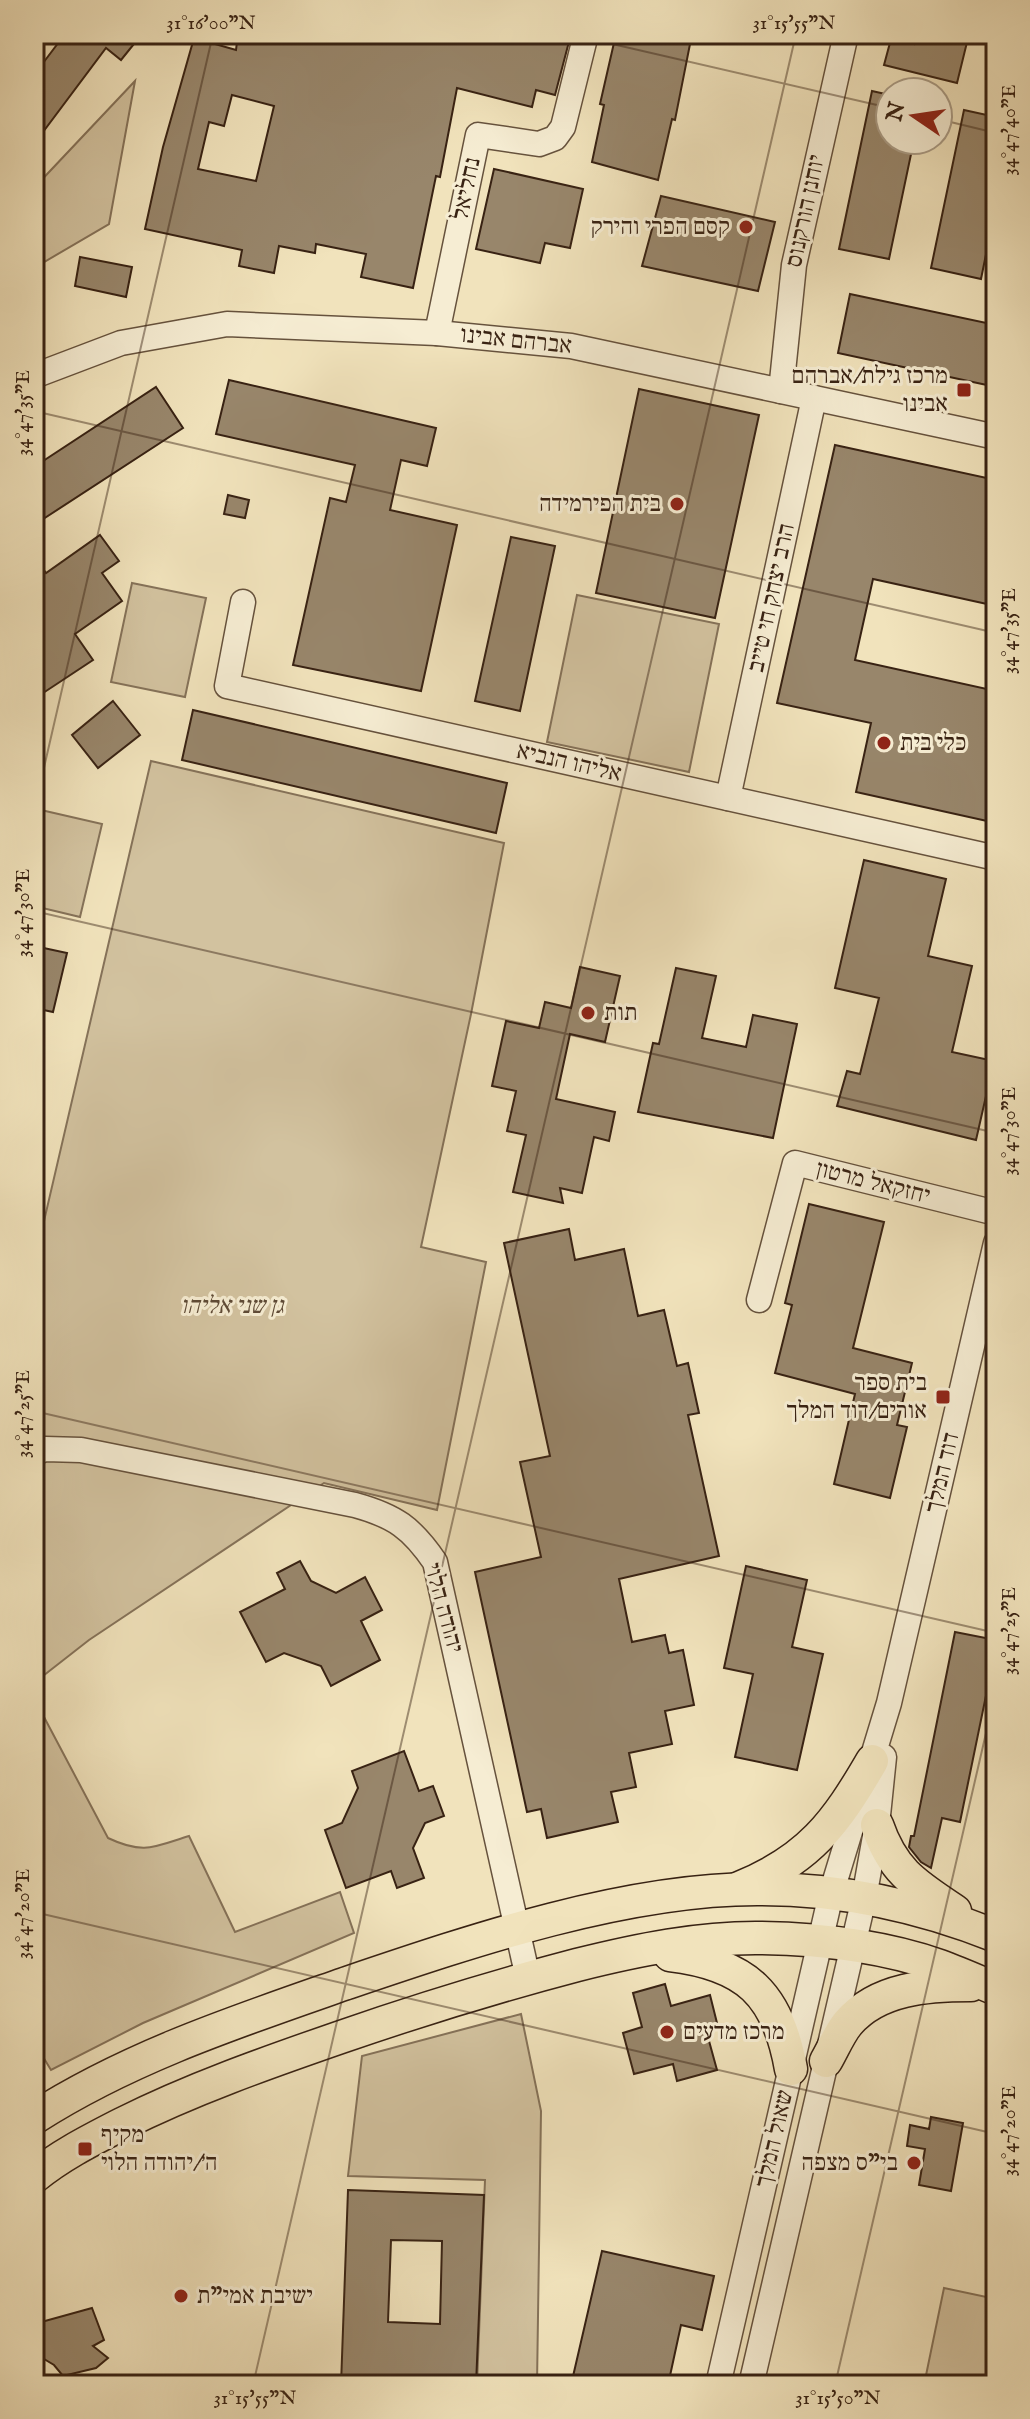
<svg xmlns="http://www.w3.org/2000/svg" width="1030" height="2419" viewBox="0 0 1030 2419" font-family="'IM FELL English','Frank Ruhl Libre',serif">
<rect width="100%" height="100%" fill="#f1e3bc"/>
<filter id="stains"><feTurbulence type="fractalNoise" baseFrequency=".0025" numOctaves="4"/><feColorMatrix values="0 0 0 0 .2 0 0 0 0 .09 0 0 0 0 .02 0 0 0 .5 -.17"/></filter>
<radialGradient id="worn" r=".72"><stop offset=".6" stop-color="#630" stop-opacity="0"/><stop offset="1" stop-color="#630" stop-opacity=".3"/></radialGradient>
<!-- green -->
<g fill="#d2c29f" stroke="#857259" stroke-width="2">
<path d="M 135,81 L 109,224 L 34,268 L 34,188 Z"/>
<path d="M 132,583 L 206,598 L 185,697 L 111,682 Z"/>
<path d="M 577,595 L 719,624 L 689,772 L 547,742 Z"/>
<path d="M 151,761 L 504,843 L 471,1014 L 421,1247 L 486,1262 L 437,1510 L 324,1483 L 89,1640 L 34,1683 L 34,1264 Z"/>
<path d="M 41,810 L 102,824 L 80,917 L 34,906 L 34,840 Z"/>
<path d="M 44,1717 L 108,1838 C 144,1855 154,1847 189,1836 L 235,1932 L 340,1892 L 354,1933 L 143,2023 L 51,2070 L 34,2042 L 34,1724 Z"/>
<path d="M 521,2014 L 541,2111 L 537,2385 L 477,2385 L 485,2180 L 348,2176 L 362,2056 Z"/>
<path d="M 944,2288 L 996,2299 L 996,2385 L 924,2385 Z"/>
</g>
<!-- building -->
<g fill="#98866b" stroke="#382213" stroke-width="2" fill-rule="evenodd">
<path d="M 65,34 L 142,34 L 121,60 L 106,48 L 34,144 L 34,75 Z"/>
<path d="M 238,34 L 571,34 L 555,95 L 536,90 L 532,107 L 457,88 L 440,177 L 436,176 L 413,288 L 361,277 L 366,254 L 316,244 L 315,253 L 279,246 L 274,273 L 239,266 L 242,250 L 145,229 L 163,147 L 194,38 L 236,50 ZM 232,95 L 274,106 L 256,181 L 198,169 L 209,122 L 224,126 Z"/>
<path d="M 616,34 L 692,34 L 675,120 L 672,119 L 658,180 L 592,162 L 604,105 L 600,104 Z"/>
<path d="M 917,34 L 969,34 L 957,83 L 884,65 L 891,39 L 914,44 Z"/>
<path d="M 872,91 L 890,95 L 890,140 L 914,140 L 889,259 L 839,249 Z"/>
<path d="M 964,110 L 996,117 L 996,205 L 981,279 L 931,268 Z"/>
<path d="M 494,169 L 583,189 L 570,248 L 545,243 L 540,263 L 476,249 Z"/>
<path d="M 661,196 L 775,222 L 758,291 L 642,266 Z"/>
<path d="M 80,257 L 132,267 L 126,297 L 75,286 Z"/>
<path d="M 850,294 L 996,325 L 996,387 L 838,353 Z"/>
<path d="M 229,380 L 436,428 L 427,466 L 401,460 L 390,510 L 457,525 L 421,691 L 293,665 L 330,498 L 346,502 L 355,465 L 216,434 Z"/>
<path d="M 156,387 L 183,428 L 34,525 L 34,467 Z"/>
<path d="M 639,389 L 759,415 L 715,618 L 596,593 Z"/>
<path d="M 835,445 L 996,480 L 996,606 L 873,579 L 855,660 L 996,691 L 996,823 L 856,792 L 871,723 L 777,703 Z"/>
<path d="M 228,495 L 249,500 L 245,518 L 224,514 Z"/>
<path d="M 100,535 L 119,561 L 102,573 L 122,601 L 75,634 L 93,660 L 34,699 L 34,556 L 46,573 Z"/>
<path d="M 511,537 L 555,546 L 520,711 L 475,701 Z"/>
<path d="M 113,701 L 140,735 L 98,768 L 72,735 Z"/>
<path d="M 193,710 L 507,783 L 496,833 L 182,760 Z"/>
<path d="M 864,860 L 946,879 L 928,956 L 972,966 L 952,1052 L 994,1061 L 976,1140 L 837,1106 L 847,1071 L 860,1074 L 879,998 L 835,988 Z"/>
<path d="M 39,947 L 67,953 L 53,1012 L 34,1008 L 34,969 Z"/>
<path d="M 580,967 L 620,976 L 605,1042 L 570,1034 L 556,1099 L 615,1112 L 609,1141 L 594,1137 L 582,1193 L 560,1188 L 563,1203 L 513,1192 L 526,1135 L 507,1131 L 516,1091 L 492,1086 L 506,1021 L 539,1028 L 545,1002 L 571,1008 Z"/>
<path d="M 676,968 L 716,976 L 702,1038 L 746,1047 L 753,1015 L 797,1024 L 773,1138 L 638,1112 L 653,1043 L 659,1044 Z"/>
<path d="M 809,1204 L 884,1222 L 853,1348 L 912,1363 L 897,1425 L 907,1427 L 890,1498 L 834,1484 L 855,1394 L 775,1373 L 792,1305 L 785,1303 Z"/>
<path d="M 569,1229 L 575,1260 L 624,1249 L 638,1316 L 664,1310 L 677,1366 L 688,1363 L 699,1413 L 688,1415 L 719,1556 L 619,1579 L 632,1642 L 665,1635 L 669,1653 L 683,1650 L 694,1705 L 665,1711 L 672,1744 L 629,1753 L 636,1787 L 611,1792 L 618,1822 L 547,1838 L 541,1809 L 527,1812 L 475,1572 L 541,1557 L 520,1462 L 550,1456 L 504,1243 Z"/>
<path d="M 300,1561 L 311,1581 L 336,1593 L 365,1577 L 382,1610 L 361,1621 L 380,1660 L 331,1686 L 321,1666 L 284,1653 L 266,1662 L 240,1612 L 285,1589 L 277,1573 Z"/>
<path d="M 746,1566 L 807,1580 L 792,1647 L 823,1654 L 797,1770 L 735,1757 L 753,1674 L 724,1668 Z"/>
<path d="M 955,1632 L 996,1640 L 996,1647 L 960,1822 L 942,1818 L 931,1868 L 921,1862 L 909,1847 L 911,1836 L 914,1836 Z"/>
<path d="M 404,1751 L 419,1791 L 433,1786 L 444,1816 L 425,1823 L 413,1848 L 424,1878 L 397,1888 L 391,1871 L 346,1888 L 325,1830 L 342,1823 L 358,1788 L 352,1771 Z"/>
<path d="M 665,1984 L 671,2006 L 710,1995 L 718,2027 L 706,2030 L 717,2070 L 677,2081 L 673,2064 L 634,2074 L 623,2033 L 642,2027 L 633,1993 Z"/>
<path d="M 931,2117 L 963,2123 L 951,2191 L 919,2185 L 925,2149 L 907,2146 L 910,2125 L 929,2129 Z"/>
<path d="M 348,2190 L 484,2195 L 476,2385 L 341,2385 ZM 391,2240 L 442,2241 L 440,2324 L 388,2322 Z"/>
<path d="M 602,2251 L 714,2276 L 702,2330 L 681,2325 L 668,2385 L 571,2385 Z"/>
<path d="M 92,2308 L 104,2340 L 93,2346 L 108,2358 L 96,2368 L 63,2376 L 54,2365 L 34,2353 L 34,2324 Z"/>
</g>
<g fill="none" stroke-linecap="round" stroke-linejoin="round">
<!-- minor casing -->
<g stroke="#66523d" stroke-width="27">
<g id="minor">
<path d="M 437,333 L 478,135 L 539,144 L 555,138 L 563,127 L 586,34"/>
<path d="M 34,376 L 121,343 L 227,324 L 437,333 L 571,346 L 996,437"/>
<path d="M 781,391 L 794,265 L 846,34"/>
<path d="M 243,602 L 227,686 L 996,858"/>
<path d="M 728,798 L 814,398"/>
<path d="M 759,1300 L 795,1163 L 996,1213"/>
<path d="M 34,1453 L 45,1449 L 81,1450 L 355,1505 C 395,1516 412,1528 435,1562 L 528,1978"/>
<path d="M 718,2385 L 831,1894 L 889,1703 L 996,1243"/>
<path d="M 751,2385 L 864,1898 L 877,1825 L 884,1757"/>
</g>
</g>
<!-- major casing -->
<g stroke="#382213" stroke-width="35">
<g id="major">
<path d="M 877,1825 C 893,1872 916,1885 955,1911"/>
<path d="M 739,1888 C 809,1860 836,1823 872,1761"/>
<path d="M 670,1955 C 746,1964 778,1994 791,2069"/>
<path d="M 826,2061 C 833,2049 839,2034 848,2023 C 878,1988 928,1985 971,1985"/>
<path d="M 34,2118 C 129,2057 238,2021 344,1984 C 471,1941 626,1888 761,1889 C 842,1889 921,1906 996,1936"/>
<path d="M 34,2177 C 61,2155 91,2140 122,2124 C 192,2089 266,2063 341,2037 C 419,2010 497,1986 577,1965 C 637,1950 700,1937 762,1938 C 822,1939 883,1946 940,1966 C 959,1973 977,1981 996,1989"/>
</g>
</g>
<!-- minor -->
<use href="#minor" stroke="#f6edd3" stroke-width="24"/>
<!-- major -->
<use href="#major" stroke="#f1e3bc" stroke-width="32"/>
</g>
<!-- ticks -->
<path fill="none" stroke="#382213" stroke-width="2" stroke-opacity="0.45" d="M 569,34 L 890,108M 938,119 L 996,133M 34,411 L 996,633M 34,811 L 213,34M 34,911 L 996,1133M 34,1411 L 996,1633M 34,1912 L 996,2134M 253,2385 L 796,34M 835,2385 L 996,1690"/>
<!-- markers -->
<g fill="#8f2418" stroke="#f6edd3" stroke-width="3">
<circle cx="746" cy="227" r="8"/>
<rect x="956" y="382" width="16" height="16" rx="4"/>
<circle cx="677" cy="504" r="8"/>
<circle cx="884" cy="743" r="8"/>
<circle cx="588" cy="1013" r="8"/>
<rect x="935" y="1389" width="16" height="16" rx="4"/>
<circle cx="667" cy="2032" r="8"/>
<rect x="77" y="2141" width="16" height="16" rx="4"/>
<circle cx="914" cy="2163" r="8"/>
<circle cx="181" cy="2296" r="8"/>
</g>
<g text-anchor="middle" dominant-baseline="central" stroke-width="6" stroke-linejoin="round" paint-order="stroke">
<!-- street labels -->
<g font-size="24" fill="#382213" stroke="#f6edd3">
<text transform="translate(467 189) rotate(-78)">נחליאל</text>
<text transform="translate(806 211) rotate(-78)">יוחנן הורקנוס</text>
<text transform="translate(516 341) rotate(6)">אברהם אבינו</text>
<text transform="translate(772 598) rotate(-78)">הרב יצחק חי טייב</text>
<text transform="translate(569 763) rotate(13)">אליהו הנביא</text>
<text transform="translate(873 1183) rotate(14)">יחזקאל מרטון</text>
<text transform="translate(943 1473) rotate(-77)">דוד המלך</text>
<text transform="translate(443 1608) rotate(75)">יהודה הלוי</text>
<text transform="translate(775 2139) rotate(-77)">שאול המלך</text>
</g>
<!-- poi labels -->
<g font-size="24" fill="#382213" stroke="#f6edd3" text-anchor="end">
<text x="730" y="227">קסם הפרי והירק</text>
<text x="948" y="376">מרכז גילת/אברהם<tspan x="948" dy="28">אבינו</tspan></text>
<text x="661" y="504">בית הפירמידה</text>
<text x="900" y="743" text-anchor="start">כלי בית</text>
<text x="604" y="1013" text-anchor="start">תות</text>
<text x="927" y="1383">בית ספר<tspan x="927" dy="28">אורים/דוד המלך</tspan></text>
<text x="683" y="2032" text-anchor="start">מרכז מדעים</text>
<text x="101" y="2135" text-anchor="start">מקיף<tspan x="101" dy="28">ה׳/יהודה הלוי</tspan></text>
<text x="898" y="2163">בי"ס מצפה</text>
<text x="197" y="2296" text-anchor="start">ישיבת אמי"ת</text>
</g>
<!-- park labels -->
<g font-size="24" font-style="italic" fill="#5e4a36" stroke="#f6edd3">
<text x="232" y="1306">גן שני אליהו</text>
</g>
</g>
<!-- margin -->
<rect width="1030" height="2419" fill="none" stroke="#f1e3bc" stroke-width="88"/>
<!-- north arrow -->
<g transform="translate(914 116) rotate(283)"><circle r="38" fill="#f6edd3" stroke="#aa9c86" stroke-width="2"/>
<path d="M0-6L14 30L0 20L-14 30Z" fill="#8f2418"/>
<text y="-12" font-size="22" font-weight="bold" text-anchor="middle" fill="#382213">N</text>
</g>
<rect x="44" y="44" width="942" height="2331" fill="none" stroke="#382213" stroke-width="3"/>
<g font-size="20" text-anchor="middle" fill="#382213">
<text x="211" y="29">31°16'00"N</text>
<text x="794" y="29">31°15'55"N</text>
<text transform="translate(1008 130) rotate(-90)" y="7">34°47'40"E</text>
<text transform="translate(22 413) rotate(-90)" y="7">34°47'35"E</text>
<text transform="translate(1008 631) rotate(-90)" y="7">34°47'35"E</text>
<text transform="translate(22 913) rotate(-90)" y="7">34°47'30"E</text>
<text transform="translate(1008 1131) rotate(-90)" y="7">34°47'30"E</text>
<text transform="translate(22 1414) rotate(-90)" y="7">34°47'25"E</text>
<text transform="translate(1008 1631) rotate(-90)" y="7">34°47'25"E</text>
<text transform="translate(22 1914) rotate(-90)" y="7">34°47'20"E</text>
<text transform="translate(1008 2131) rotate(-90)" y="7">34°47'20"E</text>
<text x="255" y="2404">31°15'55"N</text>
<text x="838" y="2404">31°15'50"N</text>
</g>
<rect width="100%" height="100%" filter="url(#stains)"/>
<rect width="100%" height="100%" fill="url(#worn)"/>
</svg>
